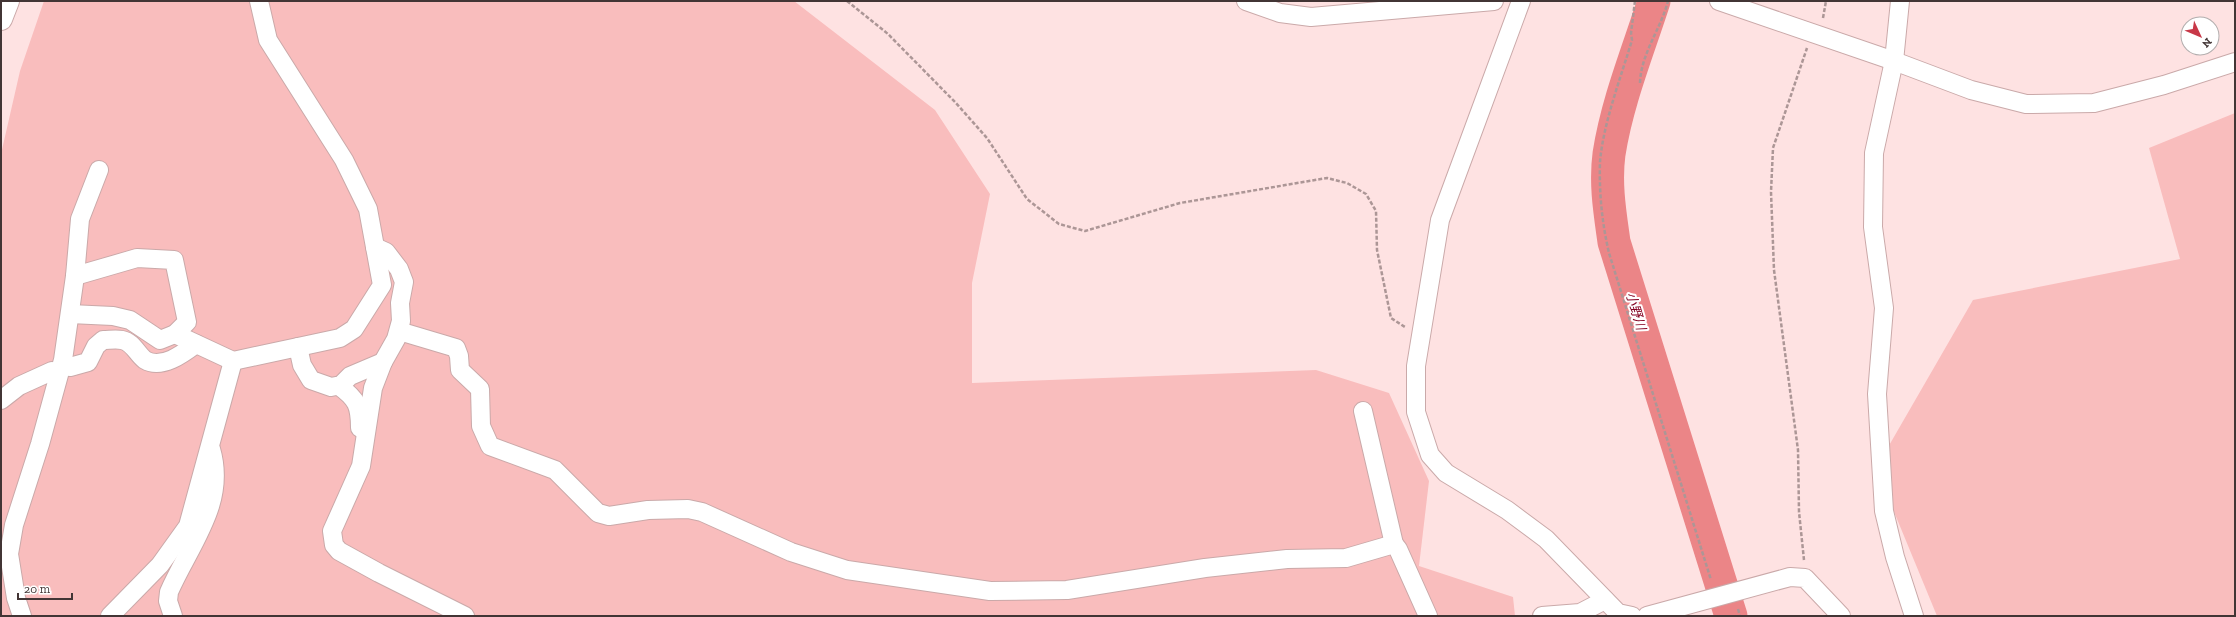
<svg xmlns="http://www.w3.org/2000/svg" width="2236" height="617" viewBox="0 0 2236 617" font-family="'Zilla Slab','Noto Sans JP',serif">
<rect width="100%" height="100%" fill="#fee2e2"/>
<!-- green -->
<g fill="#f9bdbd">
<path d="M 44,1 L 794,1 L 935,110 L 990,194 L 972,283 L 972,383 L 1316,370 L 1389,393 L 1429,481 L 1419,566 L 1513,597 L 1515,616 L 1,616 L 1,154 L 20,71 Z"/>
<path d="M 2235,113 L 2235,616 L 1937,616 L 1876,468 L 1973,300 L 2180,259 L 2149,148 Z"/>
</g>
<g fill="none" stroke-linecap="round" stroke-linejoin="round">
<!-- river -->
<path stroke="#eb8587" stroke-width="33" d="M 1654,1 C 1638,51 1617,102 1609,154 C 1605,184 1610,213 1614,242 L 1731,616"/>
<!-- minor casing -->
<g stroke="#caa9a9" stroke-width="20">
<g id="minor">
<path d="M 1246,1 L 1280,13 L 1311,17 L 1494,1"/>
<path d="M 1521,1 L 1440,220 L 1416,366 L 1416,412 L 1430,455 L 1446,473 L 1507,510 L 1546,539 L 1618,613 L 1632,616"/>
<path d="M 1719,1 L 1894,61 L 1971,90 L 2026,104 L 2094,103 L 2164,85 L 2235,62"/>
<path d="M 1900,1 L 1894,61 L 1874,153 L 1873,227 L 1884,308 L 1877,394 L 1884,511 L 1895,557 L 1914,616"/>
<path d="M 70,314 L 113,316 L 130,320 L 160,340 L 175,334 L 187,322 L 174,260 L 137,258 L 75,276"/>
<path d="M 399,331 L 456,348 L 459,356 L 460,370 L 480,389 L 481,426 L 490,446 L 555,470 L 598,513 L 609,516 L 648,510 L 688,509 L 702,512 L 791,552 L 847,570 L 990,591 L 1067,590 L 1205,568 L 1287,559 L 1346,558 L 1394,544 L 1398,549 L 1428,616"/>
<path d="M 175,334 L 233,361 L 340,338 L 354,329 L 382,285 L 368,209 L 344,160 L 268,40 L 259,1"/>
<path d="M 298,347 L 302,365 L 311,380 L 331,387 L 341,385 L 350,376 L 383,362 L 396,339 L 401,321 L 400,303 L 404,282 L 399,269 L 386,252 L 375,247"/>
<path d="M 383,362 L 373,388 L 361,466 L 332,531 L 334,545 L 339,551 L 379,573 L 465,616"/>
<path d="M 70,367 L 88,362 L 96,346 L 103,340 C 109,340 116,339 122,340 C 133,342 137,354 145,360 C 162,370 184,353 196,344"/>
<path d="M 339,386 C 357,399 360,406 360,428"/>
<path d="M 1,400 L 19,386 L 52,371"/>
<path d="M 1363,411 L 1394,544"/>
<path d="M 22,616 L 16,598 L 9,554 L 14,525 L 40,444 L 63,360 L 75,276 L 80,219 L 99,170"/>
<path d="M 110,616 L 160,565 L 188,526 L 233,361"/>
<path d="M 173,616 L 168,601 L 169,592 C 190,544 227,503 211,449"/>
<path d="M 1542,616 L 1580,613 L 1605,600"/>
<path d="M 1647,616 L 1790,577 L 1805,578 L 1841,616"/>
</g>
</g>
<!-- major casing -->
<g stroke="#caa9a9" stroke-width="24">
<path id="major" d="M 1,19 L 8,1"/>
</g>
<!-- path -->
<g stroke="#ac9696" stroke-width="2.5" stroke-dasharray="4 2" stroke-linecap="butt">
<path d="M 847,1 L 888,34 L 955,102 L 987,138 L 1027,199 L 1059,224 L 1085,231 L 1180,203 L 1327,178 L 1347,183 L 1366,194 L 1376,211 L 1377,250 L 1391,318 L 1405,327"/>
<path d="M 1635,1 L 1631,33 L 1632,40 C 1621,77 1603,124 1600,162 C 1599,193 1602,223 1609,253 L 1711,580"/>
<path d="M 1823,18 L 1826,1"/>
<path d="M 1640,83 C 1641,53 1661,29 1668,1"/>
<path d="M 1804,560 L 1799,512 L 1798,450 L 1774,270 L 1771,192 L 1773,148 L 1807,48"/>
<path d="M 1738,609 L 1740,616"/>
</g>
<!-- minor -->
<use href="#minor" stroke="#fff" stroke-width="18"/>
<!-- major -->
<use href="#major" stroke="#fff" stroke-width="22"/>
</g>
<g text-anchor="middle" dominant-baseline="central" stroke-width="4" stroke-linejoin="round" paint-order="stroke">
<!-- water labels -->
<g font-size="13" font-style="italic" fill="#840020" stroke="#fff">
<text transform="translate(1636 311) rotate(73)">小野川</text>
</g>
</g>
<!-- border -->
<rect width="2236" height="617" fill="none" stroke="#423535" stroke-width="4"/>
<!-- north arrow -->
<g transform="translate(2200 36) rotate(134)"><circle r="19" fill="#ffffff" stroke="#b3aeae"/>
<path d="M0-3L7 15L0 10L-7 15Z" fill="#c83848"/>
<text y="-6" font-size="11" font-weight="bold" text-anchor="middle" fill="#423535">N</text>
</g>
<!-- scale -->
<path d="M18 593v6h54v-6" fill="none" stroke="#423535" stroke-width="2"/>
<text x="24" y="593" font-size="12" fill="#423535" stroke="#ffffff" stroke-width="3" paint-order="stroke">20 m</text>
</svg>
